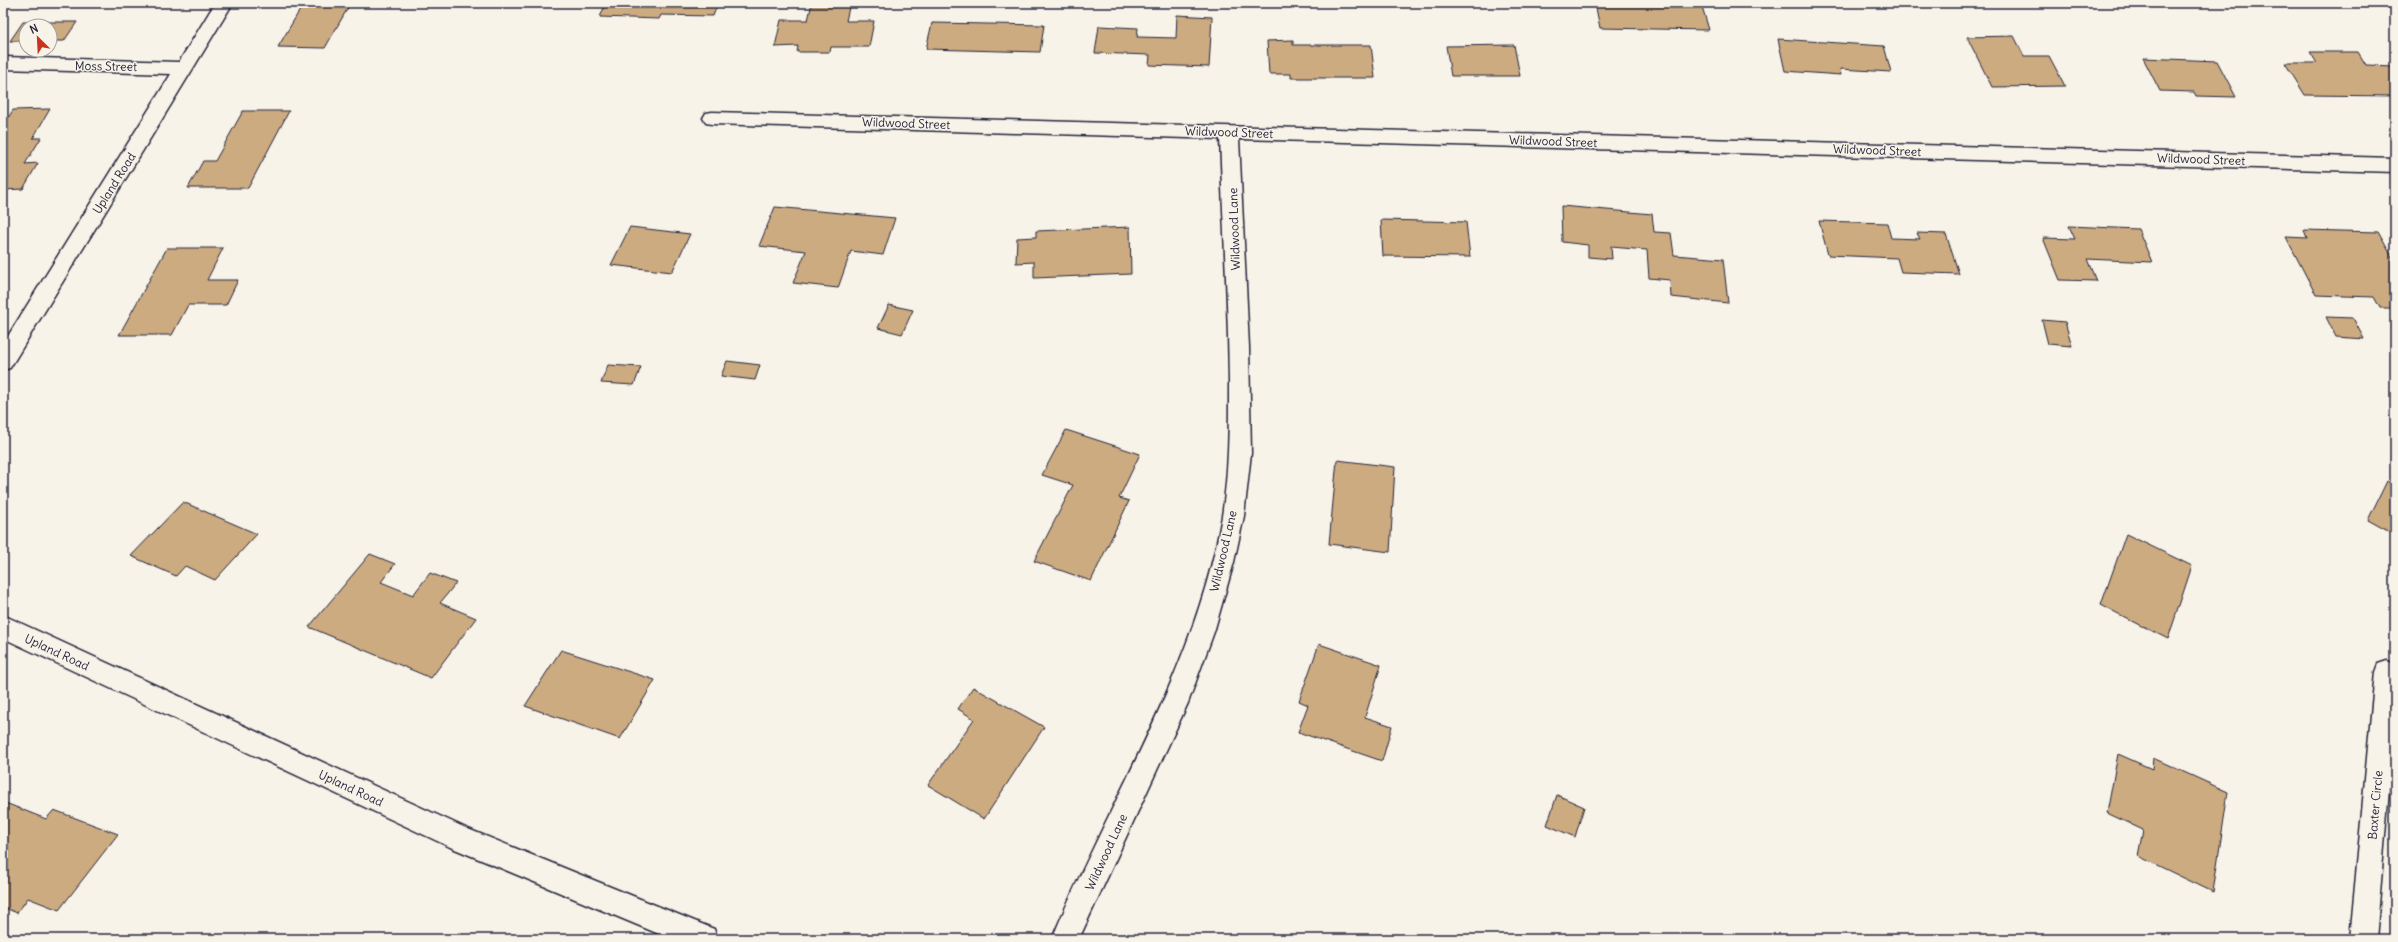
<svg xmlns="http://www.w3.org/2000/svg" width="2398" height="942" viewBox="0 0 2398 942" font-family="Delius,sans-serif">
<rect width="100%" height="100%" fill="#f7f3e8"/>
<filter id="ink" filterUnits="userSpaceOnUse"><feTurbulence type="fractalNoise" baseFrequency=".025" numOctaves="2"/><feDisplacementMap in="SourceGraphic" scale="8" xChannelSelector="R" yChannelSelector="G"/><feConvolveMatrix kernelMatrix="1 2 1 2 8 2 1 2 1" color-interpolation-filters="sRGB"/></filter>
<g filter="url(#ink)">
<!-- building -->
<g fill="#cdab80" stroke="#22223b">
<path d="M 304,3 L 356,3 L 350,4 L 325,48 L 278,47 Z"/>
<path d="M 606,3 L 718,3 L 713,16 L 661,15 L 659,19 L 600,17 Z"/>
<path d="M 812,3 L 850,3 L 846,21 L 874,21 L 869,47 L 831,47 L 830,52 L 797,52 L 798,46 L 775,47 L 781,20 L 808,20 Z"/>
<path d="M 1595,3 L 1701,3 L 1709,30 L 1600,28 Z"/>
<path d="M 1177,15 L 1212,17 L 1209,67 L 1149,65 L 1150,55 L 1095,53 L 1099,26 L 1138,28 L 1137,37 L 1176,38 Z"/>
<path d="M 23,22 L 77,22 L 64,41 L 50,41 L 50,26 L 26,26 L 26,41 L 10,41 Z"/>
<path d="M 932,23 L 1044,25 L 1040,52 L 926,49 Z"/>
<path d="M 2014,36 L 2024,56 L 2049,56 L 2065,86 L 1992,87 L 1967,37 Z"/>
<path d="M 1778,39 L 1884,46 L 1891,72 L 1840,69 L 1841,75 L 1785,71 Z"/>
<path d="M 1293,40 L 1293,45 L 1371,45 L 1375,78 L 1291,78 L 1291,74 L 1269,74 L 1267,41 Z"/>
<path d="M 1514,45 L 1520,76 L 1451,76 L 1446,46 Z"/>
<path d="M 2310,52 L 2358,52 L 2366,65 L 2395,66 L 2395,96 L 2305,95 L 2285,63 L 2317,63 Z"/>
<path d="M 2143,58 L 2217,61 L 2236,97 L 2196,96 L 2194,92 L 2160,91 Z"/>
<path d="M 50,109 L 33,138 L 41,138 L 25,164 L 38,163 L 23,189 L 3,190 L 3,126 L 13,110 Z"/>
<path d="M 243,111 L 289,111 L 248,188 L 188,188 L 203,161 L 215,161 Z"/>
<path d="M 1561,206 L 1652,214 L 1654,232 L 1671,233 L 1674,255 L 1723,259 L 1728,303 L 1671,297 L 1670,280 L 1649,278 L 1647,250 L 1611,247 L 1612,259 L 1588,257 L 1588,245 L 1562,242 Z"/>
<path d="M 775,207 L 895,218 L 883,255 L 851,251 L 838,288 L 793,283 L 806,251 L 759,246 Z"/>
<path d="M 1381,220 L 1466,222 L 1470,257 L 1383,256 Z"/>
<path d="M 1819,221 L 1887,223 L 1891,238 L 1920,239 L 1917,233 L 1946,234 L 1959,274 L 1901,272 L 1897,258 L 1828,255 Z"/>
<path d="M 2069,226 L 2138,229 L 2152,262 L 2087,259 L 2096,281 L 2060,280 L 2043,238 L 2075,239 Z"/>
<path d="M 630,227 L 690,234 L 672,272 L 611,265 Z"/>
<path d="M 1130,227 L 1131,274 L 1034,278 L 1034,262 L 1016,263 L 1017,238 L 1036,237 L 1036,231 Z"/>
<path d="M 2304,230 L 2378,232 L 2395,262 L 2395,308 L 2380,308 L 2374,297 L 2316,295 L 2286,237 L 2307,238 Z"/>
<path d="M 167,248 L 223,248 L 207,280 L 238,280 L 226,305 L 188,305 L 172,335 L 119,335 Z"/>
<path d="M 889,305 L 913,310 L 902,334 L 878,328 Z"/>
<path d="M 2326,317 L 2353,318 L 2364,339 L 2336,337 Z"/>
<path d="M 2042,320 L 2065,322 L 2072,346 L 2048,344 Z"/>
<path d="M 727,361 L 760,365 L 755,380 L 721,376 Z"/>
<path d="M 608,365 L 641,367 L 634,385 L 601,383 Z"/>
<path d="M 1066,430 L 1140,454 L 1119,498 L 1129,501 L 1091,581 L 1034,561 L 1073,485 L 1042,475 Z"/>
<path d="M 1337,460 L 1395,467 L 1390,552 L 1329,544 Z"/>
<path d="M 2387,481 L 2395,486 L 2395,535 L 2368,520 Z"/>
<path d="M 183,502 L 257,534 L 215,580 L 185,566 L 176,576 L 131,556 Z"/>
<path d="M 2126,534 L 2192,566 L 2168,639 L 2101,605 Z"/>
<path d="M 370,554 L 395,564 L 381,582 L 413,595 L 430,573 L 456,583 L 440,603 L 476,618 L 431,678 L 309,627 Z"/>
<path d="M 1319,644 L 1381,665 L 1365,717 L 1392,726 L 1382,761 L 1298,732 L 1308,705 L 1299,701 Z"/>
<path d="M 561,650 L 655,680 L 620,739 L 525,706 Z"/>
<path d="M 973,687 L 1044,727 L 984,819 L 928,785 L 974,719 L 958,709 Z"/>
<path d="M 2118,754 L 2152,769 L 2153,758 L 2228,792 L 2213,892 L 2138,856 L 2143,830 L 2107,813 Z"/>
<path d="M 1557,795 L 1584,807 L 1575,837 L 1547,825 Z"/>
<path d="M 3,802 L 46,819 L 54,810 L 118,834 L 59,910 L 28,898 L 17,913 L 3,907 Z"/>
</g>
<g fill="none" stroke-linecap="round" stroke-linejoin="round">
<!-- street casing -->
<g stroke="#22223b" stroke-width="3">
<g id="street">
<path d="M 215,3 L 233,3 L 10,368 L 3,370 L 3,344 L 171,74 L 3,69 L 3,57 L 179,62 Z"/>
<path d="M 712,112 L 2395,158 L 2395,172 L 1239,139 L 1249,347 L 1251,453 L 1244,516 L 1234,562 L 1214,632 L 1188,703 L 1079,939 L 1052,939 C 1110,799 1196,668 1222,516 C 1229,471 1229,427 1229,382 C 1228,301 1223,220 1220,139 L 712,124 L 706,123 L 703,118 L 706,113 Z"/>
<path d="M 3,615 L 468,829 L 714,929 L 717,939 L 671,939 L 450,847 L 3,638 Z"/>
<path d="M 2387,661 L 2395,664 L 2395,720 L 2376,939 L 2350,939 L 2375,672 L 2378,664 Z"/>
</g>
</g>
<!-- street -->
<use href="#street" fill="#f7f3e8" fill-rule="evenodd"/>
</g>
</g>
<g text-anchor="middle" dominant-baseline="central" stroke-width="3" stroke-linejoin="round" paint-order="stroke">
<!-- street labels -->
<g font-size="12" fill="#22223b" stroke="#f7f3e8">
<text transform="translate(106 66) rotate(1)">Moss Street</text>
<text transform="translate(906 123) rotate(2)">Wildwood Street</text>
<text transform="translate(1229 132) rotate(2)">Wildwood Street</text>
<text transform="translate(1553 141) rotate(2)">Wildwood Street</text>
<text transform="translate(1877 150) rotate(2)">Wildwood Street</text>
<text transform="translate(2201 159) rotate(2)">Wildwood Street</text>
<text transform="translate(114 183) rotate(-58)">Upland Road</text>
<text transform="translate(1234 229) rotate(-92)">Wildwood Lane</text>
<text transform="translate(1223 551) rotate(-77)">Wildwood Lane</text>
<text transform="translate(57 652) rotate(25)">Upland Road</text>
<text transform="translate(351 788) rotate(25)">Upland Road</text>
<text transform="translate(2375 805) rotate(-85)">Baxter Circle</text>
<text transform="translate(1106 852) rotate(-65)">Wildwood Lane</text>
</g>
</g>
<!-- margin -->
<rect width="2398" height="942" fill="none" stroke="#f7f3e8" stroke-width="16"/>
<rect x="8" y="8" width="2382" height="926" fill="none" stroke="#22223b" stroke-width="1.5" filter="url(#ink)"/>
<!-- north arrow -->
<g transform="translate(38 38) rotate(336)"><circle r="19" fill="#f7f3e8" stroke="#a29fa3"/>
<path d="M0-3L7 15L0 10L-7 15Z" fill="#c8321e"/>
<text y="-6" font-size="11" font-weight="bold" text-anchor="middle" fill="#22223b">N</text>
</g>
</svg>
